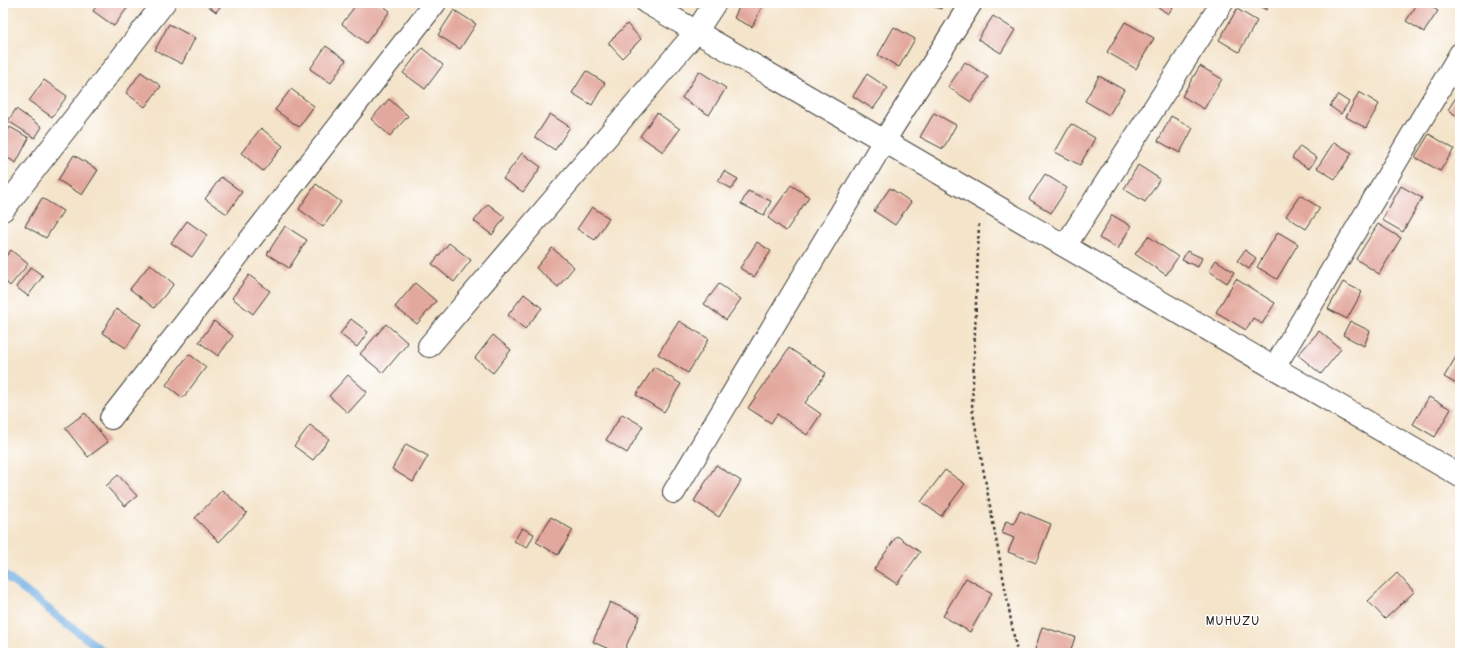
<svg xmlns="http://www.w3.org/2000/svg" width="1463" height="656" viewBox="0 0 1463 656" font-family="Pangolin,sans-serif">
<rect width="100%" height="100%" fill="#fff"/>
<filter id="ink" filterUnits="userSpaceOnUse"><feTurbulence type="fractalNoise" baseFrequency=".025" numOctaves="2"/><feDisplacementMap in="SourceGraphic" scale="8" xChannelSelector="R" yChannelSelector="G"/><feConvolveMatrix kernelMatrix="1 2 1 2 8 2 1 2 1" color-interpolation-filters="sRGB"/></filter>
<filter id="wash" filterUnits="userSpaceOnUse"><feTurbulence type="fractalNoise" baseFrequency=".012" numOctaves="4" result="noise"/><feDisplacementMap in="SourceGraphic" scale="16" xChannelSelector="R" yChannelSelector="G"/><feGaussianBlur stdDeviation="0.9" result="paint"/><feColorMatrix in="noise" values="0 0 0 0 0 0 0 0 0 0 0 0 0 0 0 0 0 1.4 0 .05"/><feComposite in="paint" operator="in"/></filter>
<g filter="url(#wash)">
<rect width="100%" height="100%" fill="#f4e4ca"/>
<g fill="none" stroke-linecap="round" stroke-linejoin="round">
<!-- stream -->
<path stroke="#71ade2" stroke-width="8" d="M 3,574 L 105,653"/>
</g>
<g id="blocks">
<!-- building -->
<g fill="#e3a89d">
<path d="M 99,3 L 131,3 L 114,26 L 93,11 Z"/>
<path d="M 204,3 L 223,3 L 216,12 Z"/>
<path d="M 357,3 L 379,3 L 390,11 L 366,43 L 342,24 Z"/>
<path d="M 741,3 L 754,3 L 762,7 L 752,27 L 734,18 Z"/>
<path d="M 924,3 L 943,3 L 941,9 Z"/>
<path d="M 1153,3 L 1176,3 L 1168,14 Z"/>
<path d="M 1255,3 L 1270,3 L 1266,10 Z"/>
<path d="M 1418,3 L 1425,3 L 1438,11 L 1424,32 L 1406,21 Z"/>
<path d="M 1237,9 L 1257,21 L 1239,52 L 1219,40 Z"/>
<path d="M 454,10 L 476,24 L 460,49 L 438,35 Z"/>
<path d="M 993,16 L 1015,30 L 1001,53 L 978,39 Z"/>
<path d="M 1125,22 L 1154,38 L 1136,69 L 1107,52 Z"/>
<path d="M 169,24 L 195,38 L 182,64 L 155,50 Z"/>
<path d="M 627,24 L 641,39 L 622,58 L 608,43 Z"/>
<path d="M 894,27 L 915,39 L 899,67 L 878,55 Z"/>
<path d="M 326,46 L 346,60 L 331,83 L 310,69 Z"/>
<path d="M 422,48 L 443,65 L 425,89 L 403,73 Z"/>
<path d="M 965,62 L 988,77 L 971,102 L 948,87 Z"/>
<path d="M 1200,66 L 1222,79 L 1204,109 L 1182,96 Z"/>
<path d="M 586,71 L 605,83 L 592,105 L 572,93 Z"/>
<path d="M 699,71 L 726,88 L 709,115 L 682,98 Z"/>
<path d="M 141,72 L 161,86 L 145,107 L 126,93 Z"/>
<path d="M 867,74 L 888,88 L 873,109 L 853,96 Z"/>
<path d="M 1099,76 L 1124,90 L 1109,115 L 1085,101 Z"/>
<path d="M 44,80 L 67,96 L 52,117 L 29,101 Z"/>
<path d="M 291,89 L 314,106 L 299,127 L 275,110 Z"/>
<path d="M 1460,91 L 1460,118 L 1448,110 Z"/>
<path d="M 1359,92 L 1379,104 L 1366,128 L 1346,117 Z"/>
<path d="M 1338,95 L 1349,102 L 1341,114 L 1330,106 Z"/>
<path d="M 389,99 L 408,116 L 390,136 L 371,119 Z"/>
<path d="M 16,109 L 42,127 L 35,138 L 8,121 Z"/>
<path d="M 657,113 L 680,129 L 663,152 L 640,136 Z"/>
<path d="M 934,113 L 956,125 L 943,149 L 920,137 Z"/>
<path d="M 550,114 L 570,127 L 555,150 L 535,137 Z"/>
<path d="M 1171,116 L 1193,128 L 1180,153 L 1158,141 Z"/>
<path d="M 1071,124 L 1095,138 L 1080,165 L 1055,152 Z"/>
<path d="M 10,127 L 29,138 L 16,163 L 3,155 L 3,140 Z"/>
<path d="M 261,128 L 283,146 L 263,171 L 241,153 Z"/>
<path d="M 1429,134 L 1454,149 L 1440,171 L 1415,157 Z"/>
<path d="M 1334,142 L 1352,153 L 1335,179 L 1317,168 Z"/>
<path d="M 1300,146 L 1317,158 L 1309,169 L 1292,158 Z"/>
<path d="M 522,153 L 541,167 L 523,192 L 503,179 Z"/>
<path d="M 74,155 L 98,170 L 82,195 L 58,180 Z"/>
<path d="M 1138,165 L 1160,179 L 1145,202 L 1124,189 Z"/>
<path d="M 724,171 L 738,179 L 732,189 L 718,181 Z"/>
<path d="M 1045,174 L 1067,188 L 1051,213 L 1029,199 Z"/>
<path d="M 221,177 L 242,192 L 227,214 L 205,199 Z"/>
<path d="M 316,184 L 341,202 L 323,227 L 299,209 Z"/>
<path d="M 791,185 L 809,197 L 786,231 L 768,218 Z"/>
<path d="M 1401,186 L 1422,198 L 1403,232 L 1382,220 Z"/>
<path d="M 890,188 L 911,202 L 895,225 L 874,211 Z"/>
<path d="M 748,191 L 771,201 L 764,215 L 741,204 Z"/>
<path d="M 1300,195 L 1320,208 L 1306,229 L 1286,216 Z"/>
<path d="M 42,198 L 63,211 L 46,238 L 25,226 Z"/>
<path d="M 488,204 L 505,217 L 492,235 L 474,221 Z"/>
<path d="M 592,207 L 609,218 L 595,240 L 577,229 Z"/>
<path d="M 1112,215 L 1131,226 L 1118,249 L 1099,238 Z"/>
<path d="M 187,221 L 207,235 L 192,257 L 171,243 Z"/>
<path d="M 1378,224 L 1401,238 L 1379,274 L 1356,259 Z"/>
<path d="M 285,226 L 307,240 L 289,268 L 267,254 Z"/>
<path d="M 1278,232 L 1298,244 L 1277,279 L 1257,267 Z"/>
<path d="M 1148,236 L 1178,257 L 1166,275 L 1135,254 Z"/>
<path d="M 757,242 L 771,251 L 754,277 L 740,268 Z"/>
<path d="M 449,243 L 471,260 L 454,282 L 432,264 Z"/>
<path d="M 552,248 L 574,267 L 558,287 L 536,268 Z"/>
<path d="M 11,250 L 28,264 L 10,286 L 3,279 L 3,260 Z"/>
<path d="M 1245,250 L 1256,258 L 1249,269 L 1237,261 Z"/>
<path d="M 1187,251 L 1202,258 L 1198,267 L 1182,260 Z"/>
<path d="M 1216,260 L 1234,272 L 1227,283 L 1209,271 Z"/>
<path d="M 150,264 L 174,284 L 154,308 L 130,289 Z"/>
<path d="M 31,267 L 43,276 L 28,296 L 16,287 Z"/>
<path d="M 249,275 L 270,291 L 253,314 L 232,298 Z"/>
<path d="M 1236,279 L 1275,303 L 1262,324 L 1253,318 L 1246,330 L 1216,312 Z"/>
<path d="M 1343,282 L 1362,292 L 1347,319 L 1328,309 Z"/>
<path d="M 415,283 L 436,301 L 417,324 L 395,307 Z"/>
<path d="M 719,284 L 741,299 L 726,320 L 704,304 Z"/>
<path d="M 524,294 L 542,308 L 525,329 L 508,315 Z"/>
<path d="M 116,309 L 141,324 L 126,348 L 102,333 Z"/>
<path d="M 351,319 L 368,332 L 357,347 L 340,334 Z"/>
<path d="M 214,321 L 233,336 L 218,356 L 199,342 Z"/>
<path d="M 679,321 L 709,339 L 688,373 L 658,354 Z"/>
<path d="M 1350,321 L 1370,331 L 1364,346 L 1343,335 Z"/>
<path d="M 386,324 L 408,343 L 383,373 L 360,354 Z"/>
<path d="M 1319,331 L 1341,349 L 1321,374 L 1298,355 Z"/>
<path d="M 493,335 L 511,350 L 493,373 L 475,358 Z"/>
<path d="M 789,348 L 826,373 L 805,403 L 821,414 L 807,435 L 777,414 L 771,423 L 748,408 Z"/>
<path d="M 1460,350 L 1460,386 L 1444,377 Z"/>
<path d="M 189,354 L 206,367 L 183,398 L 166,385 Z"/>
<path d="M 654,367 L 681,384 L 664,412 L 636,395 Z"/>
<path d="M 348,375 L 367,392 L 348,413 L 329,396 Z"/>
<path d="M 1429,397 L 1451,409 L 1435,437 L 1413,424 Z"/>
<path d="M 85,413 L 108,442 L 88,457 L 65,428 Z"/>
<path d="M 622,414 L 643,426 L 627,453 L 606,440 Z"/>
<path d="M 310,425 L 329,439 L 313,460 L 294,446 Z"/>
<path d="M 406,444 L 428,456 L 413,482 L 392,469 Z"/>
<path d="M 716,465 L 741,481 L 719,517 L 694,501 Z"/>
<path d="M 945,470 L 965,484 L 941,516 L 921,502 Z"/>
<path d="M 118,475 L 137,496 L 125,506 L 106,486 Z"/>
<path d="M 222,490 L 247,513 L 219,542 L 195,518 Z"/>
<path d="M 1020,511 L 1051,524 L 1036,563 L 1008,552 L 1014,538 L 1002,533 L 1006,521 L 1014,524 Z"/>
<path d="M 551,517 L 573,530 L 558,555 L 536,542 Z"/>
<path d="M 522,528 L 534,534 L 527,548 L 514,541 Z"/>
<path d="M 897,536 L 920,552 L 897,584 L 874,569 Z"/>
<path d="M 1397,573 L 1414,592 L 1385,619 L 1368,601 Z"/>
<path d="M 966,578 L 992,593 L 970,632 L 943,616 Z"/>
<path d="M 610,602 L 640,616 L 623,653 L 618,653 L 593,642 Z"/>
<path d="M 1042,627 L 1075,637 L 1070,653 L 1034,653 Z"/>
</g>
</g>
</g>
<g filter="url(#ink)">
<use href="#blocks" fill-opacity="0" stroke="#3c3a36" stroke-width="1"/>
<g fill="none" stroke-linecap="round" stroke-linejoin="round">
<!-- minor casing -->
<g stroke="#3c3a36" stroke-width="24">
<g id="minor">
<path d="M 647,3 L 1460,476"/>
<path d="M 3,210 L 164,3"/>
<path d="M 1065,246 L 1222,3"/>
<path d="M 429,346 L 696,32 L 715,3"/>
<path d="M 1274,368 L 1460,54"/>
<path d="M 111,418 L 435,3"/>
<path d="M 674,492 L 884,141 L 971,3"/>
</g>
</g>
<!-- path -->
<path stroke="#3c3a36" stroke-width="2.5" stroke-dasharray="3 3" stroke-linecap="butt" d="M 979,224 L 972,408 L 1017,653"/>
<!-- minor -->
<use href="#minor" stroke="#fff" stroke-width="22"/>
</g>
</g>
<g text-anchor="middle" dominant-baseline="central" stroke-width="3" stroke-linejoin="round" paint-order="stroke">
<!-- quarter labels -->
<g font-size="12" letter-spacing="1" fill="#1c1c1c" stroke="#fff">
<text x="1233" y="621">MUHUZU</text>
</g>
</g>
<!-- margin -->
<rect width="1463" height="656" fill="none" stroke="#fff" stroke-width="16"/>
</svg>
